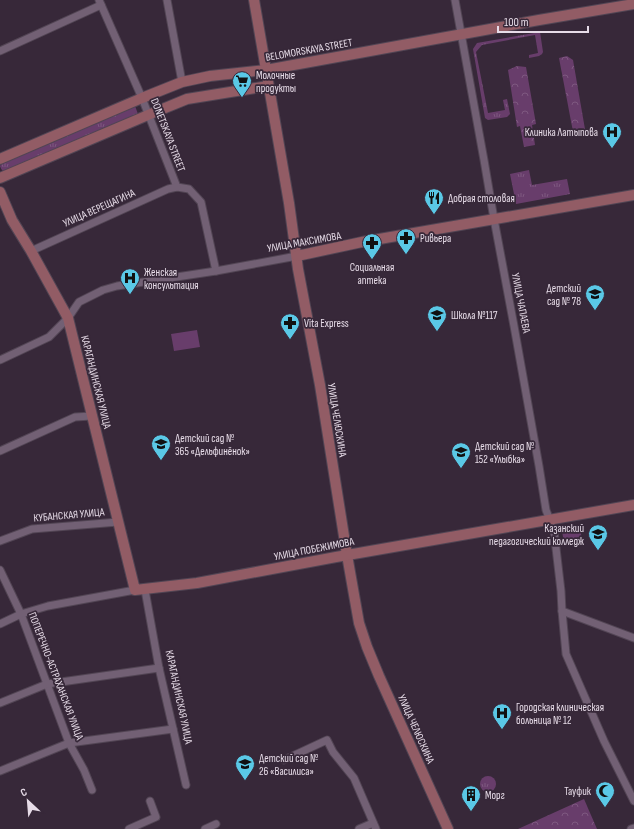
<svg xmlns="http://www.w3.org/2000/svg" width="634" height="829" viewBox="0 0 634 829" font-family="'Sofia Sans Condensed',sans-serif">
<defs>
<pattern id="grass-tufts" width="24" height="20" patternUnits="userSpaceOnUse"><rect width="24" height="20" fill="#683d6b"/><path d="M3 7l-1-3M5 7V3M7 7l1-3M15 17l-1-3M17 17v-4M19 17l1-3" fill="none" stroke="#7e5880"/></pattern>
<pattern id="forest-crowns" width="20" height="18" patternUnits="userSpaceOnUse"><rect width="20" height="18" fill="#683d6b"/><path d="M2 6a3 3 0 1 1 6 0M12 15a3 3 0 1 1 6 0" fill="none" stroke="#7e5880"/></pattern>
</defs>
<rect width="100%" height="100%" fill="#372839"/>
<!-- grass -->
<g fill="url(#grass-tufts)">
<path d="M 540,32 L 543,52 L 542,54 L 539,56 L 529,58 L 529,55 L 538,53 L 535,35 L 482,45 L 476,52 L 488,113 L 505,110 L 503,100 L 507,99 L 510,114 L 507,117 L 488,120 L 485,118 L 473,49 L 477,43 Z"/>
<path d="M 135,106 L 138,114 L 5,172 C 2,171 1,169 0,166 L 2,163 Z"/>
<path d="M 529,170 L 532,185 L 567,179 L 570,194 L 516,204 L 510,174 Z"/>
<circle cx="488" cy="784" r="8"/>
</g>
<!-- forest -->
<g fill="url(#forest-crowns)">
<path d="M 567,56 L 573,60 L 586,135 L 574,137 L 559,58 Z"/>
<path d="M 517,66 L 526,67 L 536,124 L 532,125 L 535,145 L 524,147 L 520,126 L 517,127 L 508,70 Z"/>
<path d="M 584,799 L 597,829 L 518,829 Z"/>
</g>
<!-- garden -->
<g fill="#683d6b">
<path d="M 197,330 L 200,347 L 174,351 L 171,334 Z"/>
<path d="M 580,527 L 582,541 L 564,544 L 562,530 Z"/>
</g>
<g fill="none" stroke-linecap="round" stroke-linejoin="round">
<!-- street casing -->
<g stroke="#524554" stroke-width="9">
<g id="street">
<path d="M 99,0 L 142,98 L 177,187 L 189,189 L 201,202 L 216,271"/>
<path d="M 167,0 L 182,82"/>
<path d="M 455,0 L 484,160 L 494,219 L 514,326 L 539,466 L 546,510 L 554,531 L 561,591 L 562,611 L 566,654 L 604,741 L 634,801"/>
<path d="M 0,51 L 101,5"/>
<path d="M 31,251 L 168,189 L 177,187"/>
<path d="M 0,360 L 49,337 L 68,318 L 79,302 L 103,290 L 117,286 L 216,271 L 297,256"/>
<path d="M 0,451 L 75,417 L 92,416"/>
<path d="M 0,541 L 32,529 L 118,522"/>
<path d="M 0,570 L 21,614 L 69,743 L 84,770 L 92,790"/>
<path d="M 145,590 L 159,668 L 186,785"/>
<path d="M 562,611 L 634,638"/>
<path d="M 0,624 L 21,614 L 48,606 L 135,590"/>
<path d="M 0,703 L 47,684 L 159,668"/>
<path d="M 284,760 L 327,740 L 333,752 L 354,778 L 376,829"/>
<path d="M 0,771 L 69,743 L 173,729"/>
<path d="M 129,829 L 156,817 L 150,801"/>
<path d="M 205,829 L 216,824"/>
<path d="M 359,829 L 373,823"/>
<path d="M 631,829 L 634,828"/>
</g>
</g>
<!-- secondary casing -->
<g stroke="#524554" stroke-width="12">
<g id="secondary">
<path d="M 254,0 L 289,203 L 298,269 L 320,385 L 347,555 L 359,623 L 367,647 L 379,676 L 448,829"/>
<path d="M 0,159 L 142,98 L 182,82 L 210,76 L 266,70 L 539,20 L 634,4"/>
<path d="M 0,178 L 148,115 L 187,99 L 268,86"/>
<path d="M 0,192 L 12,220 L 31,251 L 68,318 L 135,590 L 197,583 L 336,557 L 634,505"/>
<path d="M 297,256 L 362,242 L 634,195"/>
</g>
</g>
<!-- street -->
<use href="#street" stroke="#726074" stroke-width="7"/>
<!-- secondary -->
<use href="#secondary" stroke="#925c65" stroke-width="10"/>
</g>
<!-- icons -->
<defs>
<g id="supermarket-pin" transform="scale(1)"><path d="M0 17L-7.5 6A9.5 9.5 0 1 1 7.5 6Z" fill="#5ac8e6" stroke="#372839"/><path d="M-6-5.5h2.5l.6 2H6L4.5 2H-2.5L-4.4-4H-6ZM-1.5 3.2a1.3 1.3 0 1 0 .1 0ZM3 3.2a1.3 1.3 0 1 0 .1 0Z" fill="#111"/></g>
<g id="hospital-pin" transform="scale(1)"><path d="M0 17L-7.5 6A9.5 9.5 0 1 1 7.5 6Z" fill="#5ac8e6" stroke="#372839"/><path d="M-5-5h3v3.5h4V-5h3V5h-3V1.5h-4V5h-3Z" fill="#111"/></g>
<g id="restaurant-pin" transform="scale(1)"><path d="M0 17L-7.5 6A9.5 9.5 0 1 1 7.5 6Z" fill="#5ac8e6" stroke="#372839"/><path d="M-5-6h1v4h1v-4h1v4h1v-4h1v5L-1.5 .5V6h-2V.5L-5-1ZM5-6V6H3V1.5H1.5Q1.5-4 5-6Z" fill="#111"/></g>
<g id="pharmacy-pin" transform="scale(1)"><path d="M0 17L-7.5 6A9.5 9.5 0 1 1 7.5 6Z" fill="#5ac8e6" stroke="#372839"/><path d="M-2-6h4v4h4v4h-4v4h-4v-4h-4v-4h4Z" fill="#111"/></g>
<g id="school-pin" transform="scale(1)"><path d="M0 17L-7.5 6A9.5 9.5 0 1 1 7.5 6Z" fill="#5ac8e6" stroke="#372839"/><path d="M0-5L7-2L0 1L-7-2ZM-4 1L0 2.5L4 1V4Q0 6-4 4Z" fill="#111"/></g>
<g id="university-pin" transform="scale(1)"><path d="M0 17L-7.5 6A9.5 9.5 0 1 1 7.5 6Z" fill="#5ac8e6" stroke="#372839"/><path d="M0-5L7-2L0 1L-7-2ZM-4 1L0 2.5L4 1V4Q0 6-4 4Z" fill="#111"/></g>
<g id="mosque-pin" transform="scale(1)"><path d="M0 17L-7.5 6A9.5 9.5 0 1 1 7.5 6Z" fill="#5ac8e6" stroke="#372839"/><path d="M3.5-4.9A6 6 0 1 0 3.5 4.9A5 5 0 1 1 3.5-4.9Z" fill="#111"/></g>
<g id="building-pin" transform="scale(1)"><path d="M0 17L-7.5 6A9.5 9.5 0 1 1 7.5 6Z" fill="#5ac8e6" stroke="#372839"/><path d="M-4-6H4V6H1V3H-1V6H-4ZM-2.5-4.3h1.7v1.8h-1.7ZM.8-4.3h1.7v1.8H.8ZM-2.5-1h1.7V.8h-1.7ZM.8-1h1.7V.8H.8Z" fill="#111"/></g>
</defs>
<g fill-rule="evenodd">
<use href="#supermarket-pin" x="242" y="81"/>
<use href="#hospital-pin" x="612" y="132"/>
<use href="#restaurant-pin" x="434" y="198"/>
<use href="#pharmacy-pin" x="406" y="238"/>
<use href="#pharmacy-pin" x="372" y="243"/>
<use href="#hospital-pin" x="130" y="278"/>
<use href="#school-pin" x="595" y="294"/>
<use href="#school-pin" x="437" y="315"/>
<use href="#pharmacy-pin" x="290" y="323"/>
<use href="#school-pin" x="161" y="444"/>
<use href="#school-pin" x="461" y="452"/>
<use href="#university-pin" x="598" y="534"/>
<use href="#hospital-pin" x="502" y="713"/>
<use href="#school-pin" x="245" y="764"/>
<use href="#mosque-pin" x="605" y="791"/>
<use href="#building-pin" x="471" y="795"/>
</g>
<g text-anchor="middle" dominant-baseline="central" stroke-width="3.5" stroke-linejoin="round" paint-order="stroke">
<!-- street labels -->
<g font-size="11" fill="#e7dce8" stroke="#372839">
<text transform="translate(309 50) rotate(-10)">BELOMORSKAYA STREET</text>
<text transform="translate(168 135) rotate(69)">DONETSKAYA STREET</text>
<text transform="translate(99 208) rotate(-24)">УЛИЦА ВЕРЕЩАГИНА</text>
<text transform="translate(304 242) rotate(-10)">УЛИЦА МАКСИМОВА</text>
<text transform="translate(521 303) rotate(79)">УЛИЦА ЧАПАЕВА</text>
<text transform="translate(96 382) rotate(76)">КАРАГАНДИНСКАЯ УЛИЦА</text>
<text transform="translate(337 420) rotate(81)">УЛИЦА ЧЕЛЮСКИНА</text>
<text transform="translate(69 515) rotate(-5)">КУБАНСКАЯ УЛИЦА</text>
<text transform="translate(314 549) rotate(-11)">УЛИЦА ПОБЕЖИМОВА</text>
<text transform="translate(56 676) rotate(69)">ПОПЕРЕЧНО-АСТРАХАНСКАЯ УЛИЦА</text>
<text transform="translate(179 697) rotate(78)">КАРАГАНДИНСКАЯ УЛИЦА</text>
<text transform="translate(416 729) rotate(66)">УЛИЦА ЧЕЛЮСКИНА</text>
</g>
<!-- poi labels -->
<g font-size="11" fill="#e7dce8" stroke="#372839" text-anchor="start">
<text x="256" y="75">Молочные<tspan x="256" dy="13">продукты</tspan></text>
<text x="598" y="132" text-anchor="end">Клиника Латыпова</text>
<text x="448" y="198">Добрая столовая</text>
<text x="420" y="238">Ривьера</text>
<text x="372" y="267" text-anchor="middle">Социальная<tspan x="372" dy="13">аптека</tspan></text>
<text x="144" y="272">Женская<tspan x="144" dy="13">консультация</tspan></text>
<text x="581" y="288" text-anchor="end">Детский<tspan x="581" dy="13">сад № 78</tspan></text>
<text x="451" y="315">Школа №117</text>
<text x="304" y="323">Vita Express</text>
<text x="175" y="438">Детский сад №<tspan x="175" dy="13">365 «Дельфинёнок»</tspan></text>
<text x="475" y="446">Детский сад №<tspan x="475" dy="13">152 «Улыбка»</tspan></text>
<text x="584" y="528" text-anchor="end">Казанский<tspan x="584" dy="13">педагогический колледж</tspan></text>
<text x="516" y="707">Городская клиническая<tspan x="516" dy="13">больница № 12</tspan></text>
<text x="259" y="758">Детский сад №<tspan x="259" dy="13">26 «Василиса»</tspan></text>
<text x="591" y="791" text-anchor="end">Тауфик</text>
<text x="485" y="795">Морг</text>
</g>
</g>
<!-- north arrow -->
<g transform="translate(28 801) rotate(334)" stroke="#372839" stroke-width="3" paint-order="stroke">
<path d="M0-3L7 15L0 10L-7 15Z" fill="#e7dce8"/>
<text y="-6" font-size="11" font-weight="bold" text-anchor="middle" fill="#e7dce8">С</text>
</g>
<!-- scale -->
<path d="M498 26v6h90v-6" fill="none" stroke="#e7dce8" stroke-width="2"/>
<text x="504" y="26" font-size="12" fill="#e7dce8" stroke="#372839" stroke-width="3" paint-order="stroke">100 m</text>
</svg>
